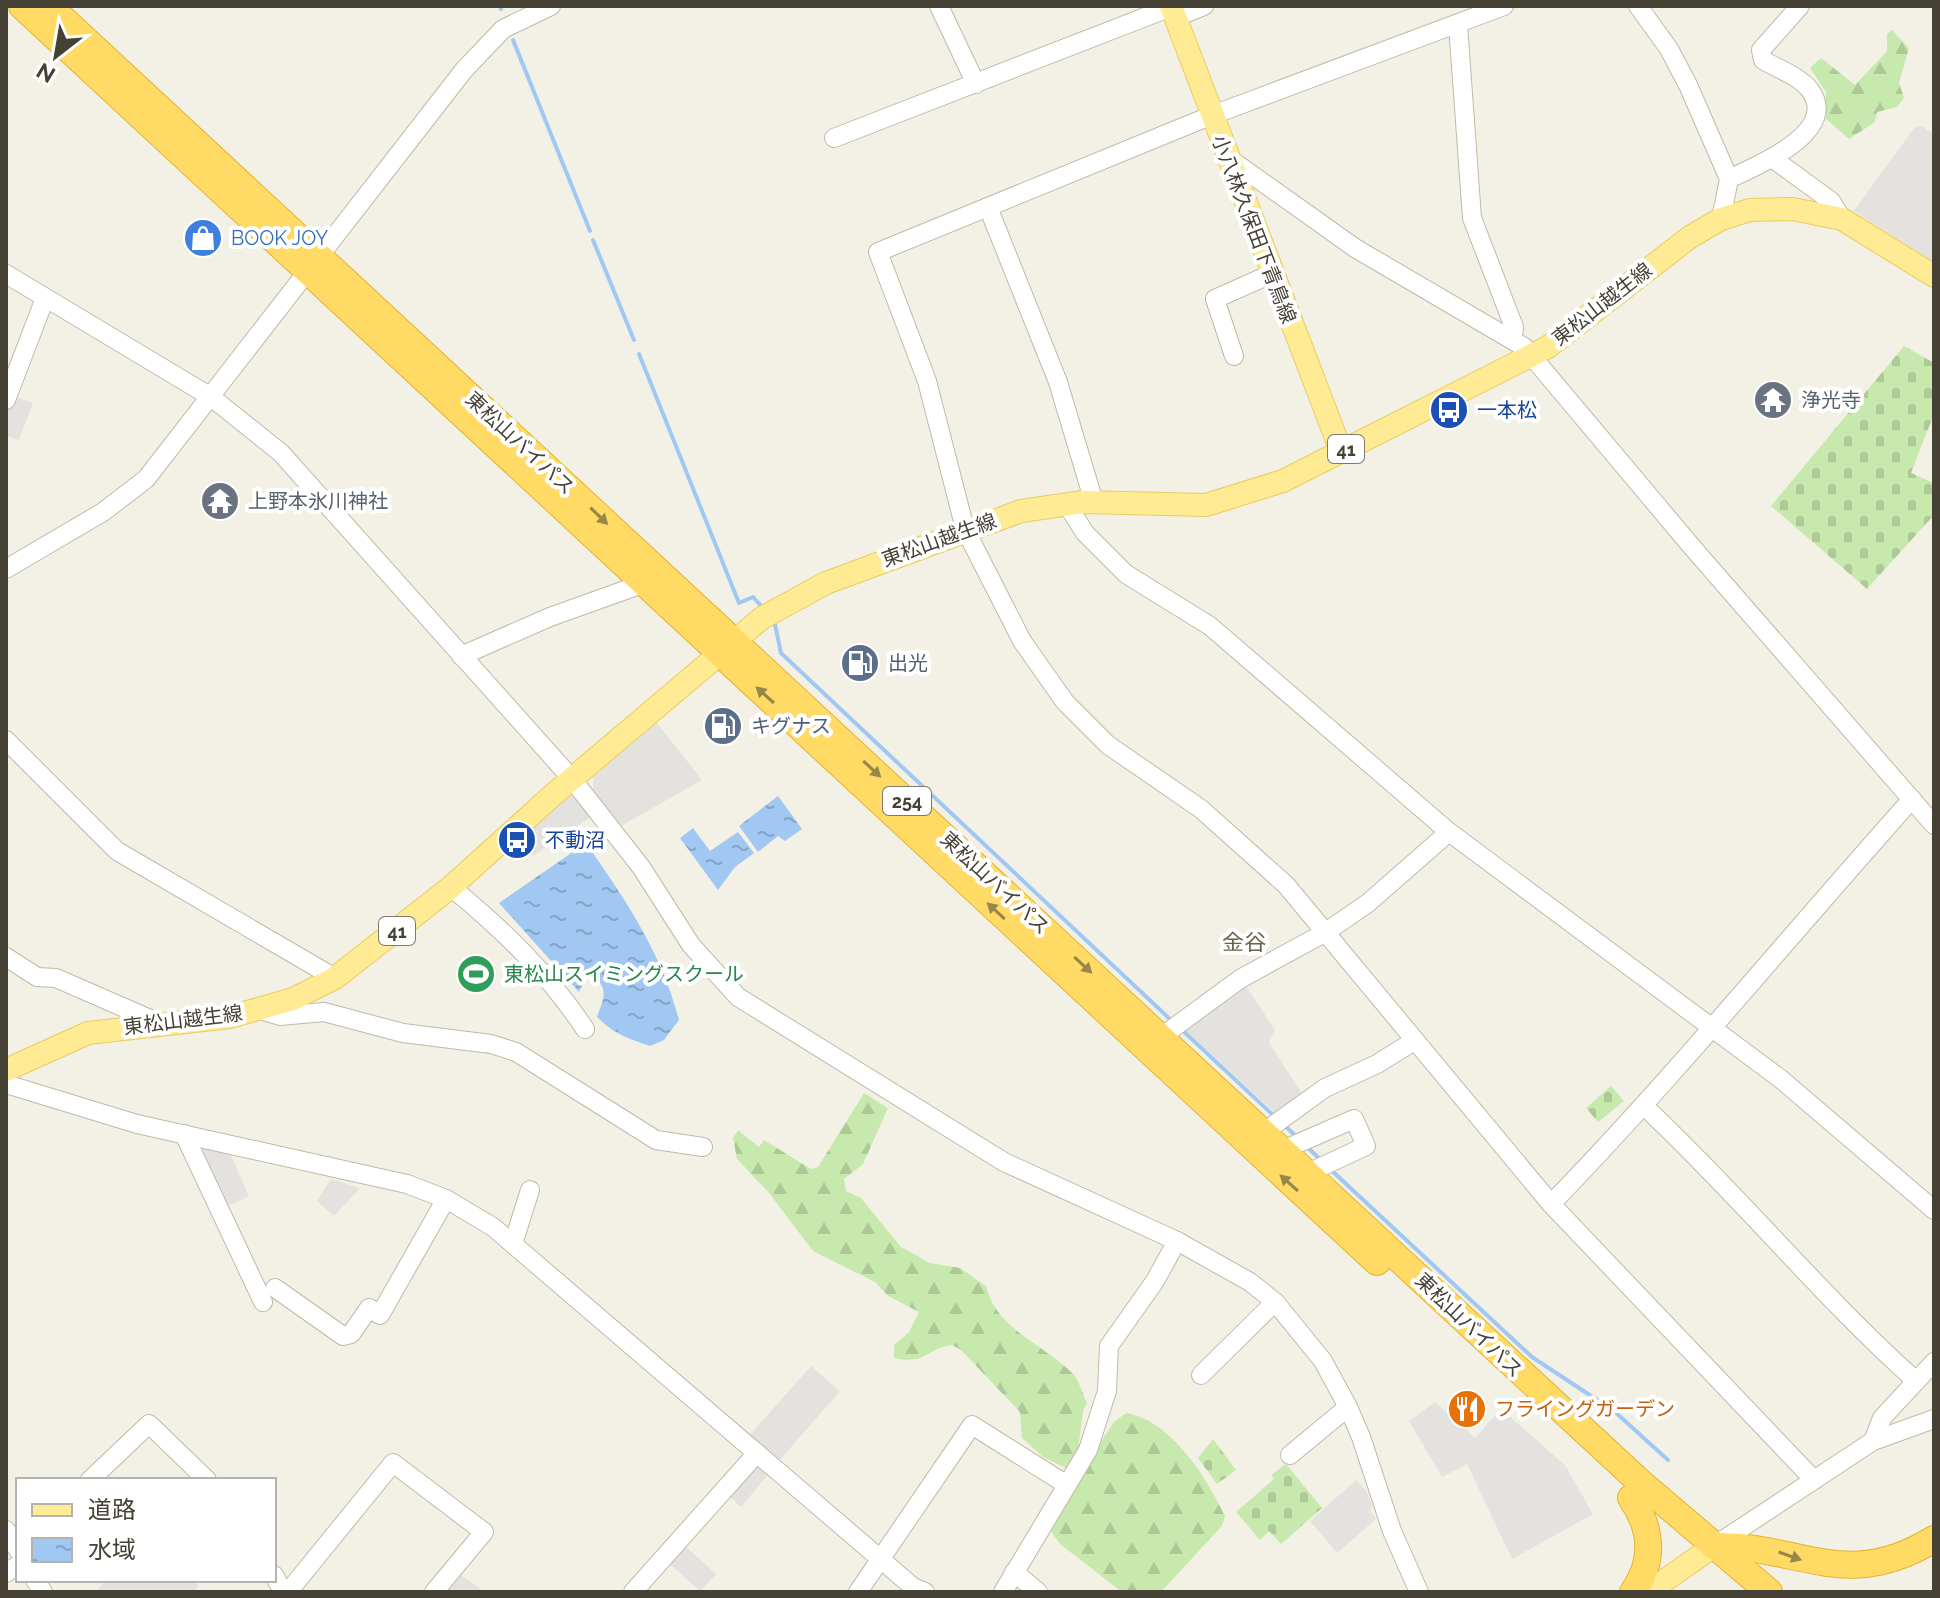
<svg xmlns="http://www.w3.org/2000/svg" width="1940" height="1598" viewBox="0 0 1940 1598" font-family="Raleway,'Noto Sans JP',sans-serif">
<defs>
<pattern id="forest-firs" width="22" height="20" patternUnits="userSpaceOnUse" patternTransform="scale(2)"><rect width="22" height="20" fill="#c8e9ad"/><path d="M5 1l3.5 6h-7zM16 11l3.5 6h-7z" fill="#adc995"/></pattern>
<pattern id="cemetery-stones" width="16" height="16" patternUnits="userSpaceOnUse" patternTransform="scale(2)"><rect width="16" height="16" fill="#c8e9ad"/><path d="M2 7V4a2 2 0 0 1 4 0v3zM10 15v-3a2 2 0 0 1 4 0v3z" fill="#adc995"/></pattern>
<pattern id="water-ripples" width="26" height="14" patternUnits="userSpaceOnUse" patternTransform="scale(2)"><rect width="26" height="14" fill="#a0c8f3"/><path d="M2 4q2-2 4 0t4 0M15 11q2-2 4 0t4 0" fill="none" stroke="#84a4c6"/></pattern>
</defs>
<rect width="100%" height="100%" fill="#f3f1e6"/>
<!-- forest -->
<g fill="url(#forest-firs)">
<path d="M 1892,30 L 1909,48 L 1899,83 L 1904,98 L 1897,107 L 1877,112 L 1875,122 L 1849,139 L 1826,119 L 1826,92 L 1810,68 L 1821,58 L 1855,85 L 1887,51 L 1887,34 Z"/>
<path d="M 864,1093 L 888,1108 L 863,1164 L 844,1179 L 846,1191 L 861,1198 L 901,1247 L 930,1263 L 960,1268 L 986,1286 C 996,1330 1046,1345 1074,1375 C 1079,1381 1083,1395 1087,1403 L 1083,1411 L 1078,1451 L 1068,1469 L 1043,1457 L 1022,1438 L 1020,1412 L 961,1350 L 952,1345 C 926,1349 926,1365 894,1358 L 894,1345 L 909,1332 L 919,1312 L 888,1296 L 875,1282 L 813,1251 L 769,1193 L 737,1159 L 733,1138 L 738,1130 L 759,1147 L 764,1140 L 811,1169 L 818,1167 Z"/>
<path d="M 1126,1413 C 1171,1420 1207,1478 1225,1516 L 1222,1526 L 1161,1592 L 1122,1592 L 1060,1544 L 1050,1530 L 1087,1471 L 1092,1455 L 1114,1422 Z"/>
</g>
<!-- cemetery -->
<g fill="url(#cemetery-stones)">
<path d="M 1904,346 L 1934,363 L 1934,414 L 1911,473 L 1934,483 L 1934,515 L 1867,589 L 1771,506 Z"/>
<path d="M 1611,1086 L 1624,1101 L 1598,1122 L 1586,1108 Z"/>
<path d="M 1213,1439 L 1236,1470 L 1217,1484 L 1198,1458 Z"/>
<path d="M 1286,1464 L 1322,1508 L 1281,1544 L 1269,1531 L 1260,1540 L 1236,1512 L 1274,1479 L 1271,1475 Z"/>
</g>
<!-- parking -->
<g fill="#e4e2de">
<path d="M 1921,126 L 1934,134 L 1934,262 L 1854,211 L 1914,128 Z"/>
<path d="M 11,395 L 33,403 L 19,440 L 6,436 L 6,409 Z"/>
<path d="M 657,723 L 702,780 L 621,826 L 593,790 L 593,777 Z"/>
<path d="M 566,795 L 575,796 L 591,817 L 533,856 L 519,838 Z"/>
<path d="M 1244,983 L 1275,1030 L 1269,1042 L 1302,1094 L 1275,1113 L 1181,1026 Z"/>
<path d="M 195,1144 L 230,1153 L 249,1196 L 224,1208 Z"/>
<path d="M 331,1179 L 360,1188 L 334,1216 L 317,1201 Z"/>
<path d="M 811,1366 L 840,1391 L 778,1462 L 749,1436 Z"/>
<path d="M 1435,1402 L 1475,1438 L 1501,1409 L 1565,1465 L 1593,1514 L 1512,1559 L 1467,1464 L 1442,1477 L 1409,1421 Z"/>
<path d="M 757,1462 L 770,1472 L 741,1507 L 729,1496 Z"/>
<path d="M 1356,1480 L 1366,1490 L 1372,1506 L 1370,1510 L 1376,1519 L 1337,1553 L 1310,1521 Z"/>
<path d="M 682,1543 L 716,1574 L 700,1591 L 666,1561 Z"/>
<path d="M 456,1572 L 485,1592 L 440,1592 Z"/>
<path d="M 106,1580 L 192,1580 L 199,1586 L 193,1592 L 96,1592 Z"/>
</g>
<!-- water -->
<g fill="url(#water-ripples)">
<path d="M 778,796 L 802,829 L 785,841 L 778,836 L 758,852 L 739,826 Z"/>
<path d="M 693,828 L 710,851 L 738,832 L 754,853 L 735,867 L 718,890 L 680,838 Z"/>
<path d="M 583,845 L 590,849 C 628,903 662,955 679,1020 L 664,1040 L 650,1046 C 627,1038 614,1034 597,1017 C 603,999 610,989 593,976 L 585,980 L 579,992 L 499,903 Z"/>
</g>
<g fill="none" stroke-linecap="round" stroke-linejoin="round">
<!-- stream -->
<g stroke="#a0c8f3" stroke-width="4">
<path d="M 500,6 L 501,9"/>
<path d="M 513,40 L 590,231"/>
<path d="M 593,240 L 634,340"/>
<path d="M 639,354 L 739,603 L 753,597 L 763,608"/>
<path d="M 774,620 L 781,653 L 1172,1021"/>
<path d="M 1181,1029 L 1274,1116"/>
<path d="M 1284,1125 L 1298,1138"/>
<path d="M 1307,1147 L 1321,1160"/>
<path d="M 1330,1169 L 1532,1357 L 1614,1411 L 1668,1460"/>
</g>
<!-- minor casing -->
<g stroke="#bfbaa8" stroke-width="20">
<g id="minor">
<path d="M 939,6 L 976,84"/>
<path d="M 1504,6 L 1210,116 L 878,252 L 927,381 L 965,529 L 1022,641 L 1065,702 L 1108,745 L 1201,809 L 1286,885 L 1551,1204 L 1814,1480"/>
<path d="M 1638,6 L 1669,49 L 1688,85 L 1729,179 L 1721,219"/>
<path d="M 1174,18 L 1204,6"/>
<path d="M 1458,25 L 1472,218 L 1514,327 L 1513,338"/>
<path d="M 834,138 L 1171,7"/>
<path d="M 1227,157 L 1355,248 L 1524,347 L 1692,547 L 1934,825"/>
<path d="M 1772,158 L 1831,201 L 1842,219"/>
<path d="M 1729,179 C 1756,166 1841,132 1810,90 C 1799,76 1778,69 1763,60 L 1761,50 L 1800,6"/>
<path d="M 988,207 L 1058,382 L 1094,502"/>
<path d="M 6,274 L 211,397 L 281,453 L 572,779 L 641,867 L 691,945 L 738,997 L 1004,1162 L 1177,1241 L 1250,1282 L 1275,1302 L 1323,1361 L 1348,1407 L 1361,1437 L 1392,1531 L 1419,1592"/>
<path d="M 1234,356 L 1215,299 L 1271,274"/>
<path d="M 6,400 L 45,298"/>
<path d="M 1066,503 L 1085,533 L 1126,574 L 1210,626 L 1449,832 L 1782,1080 L 1934,1210"/>
<path d="M 6,569 L 103,512 L 146,479 L 464,70 L 503,29 L 551,6"/>
<path d="M 461,656 L 550,617 L 642,584"/>
<path d="M 6,740 L 117,851 L 335,978"/>
<path d="M 451,887 C 502,929 548,973 585,1029"/>
<path d="M 6,957 L 37,977 L 56,978 L 159,1023"/>
<path d="M 260,1010 L 280,1016 L 324,1012 L 403,1033 L 491,1044 L 516,1052 L 656,1140 L 703,1147"/>
<path d="M 1161,1037 L 1240,979 L 1326,932 L 1368,903 L 1449,832"/>
<path d="M 6,1084 L 137,1124 L 407,1184 L 446,1199 L 493,1227 L 913,1587 L 925,1592"/>
<path d="M 1645,1107 C 1739,1195 1820,1295 1916,1381"/>
<path d="M 1264,1132 L 1325,1088 L 1377,1064 L 1414,1041"/>
<path d="M 184,1134 L 263,1302"/>
<path d="M 1283,1150 L 1354,1119 L 1366,1146 L 1308,1173"/>
<path d="M 1551,1204 C 1677,1074 1791,934 1912,799"/>
<path d="M 513,1244 L 530,1190"/>
<path d="M 275,1288 L 343,1336 L 351,1334 L 369,1308 L 380,1315 L 446,1199"/>
<path d="M 1201,1375 L 1275,1302"/>
<path d="M 1873,1441 L 1882,1418 L 1934,1362"/>
<path d="M 1290,1455 L 1348,1407"/>
<path d="M 90,1480 L 149,1424 L 207,1480"/>
<path d="M 6,1530 L 18,1550"/>
<path d="M 1714,1546 L 1873,1441 L 1934,1419"/>
<path d="M 1014,1572 L 1038,1592"/>
<path d="M 6,1573 L 18,1565"/>
<path d="M 274,1575 L 283,1592"/>
<path d="M 35,1580 L 43,1592"/>
<path d="M 288,1592 L 393,1463 L 484,1532 L 434,1592"/>
<path d="M 633,1592 L 757,1453"/>
<path d="M 858,1592 L 972,1425 L 1067,1485"/>
<path d="M 1003,1592 L 1088,1450 L 1107,1391 L 1109,1346 L 1155,1281 L 1177,1241"/>
</g>
</g>
<!-- major casing -->
<g stroke="#e8cc60" stroke-width="24">
<g id="major">
<path d="M 1171,6 L 1341,451"/>
<path d="M 6,1070 L 88,1033 L 230,1017 L 293,999 L 335,978 L 451,887 L 554,794 L 762,618 L 826,583 L 1021,511 L 1083,502 L 1206,505 L 1283,481 L 1548,347 L 1690,237 L 1721,219 L 1750,210 L 1793,209 L 1842,219 L 1934,276"/>
<path d="M 1648,1592 L 1714,1546"/>
</g>
</g>
<!-- highway casing -->
<g stroke="#e3b331" stroke-width="28">
<g id="highway">
<path d="M 22,6 L 1377,1262"/>
<path d="M 49,6 L 1470,1325 L 1641,1483 L 1769,1592"/>
<path d="M 1631,1498 C 1652,1528 1655,1561 1633,1592"/>
<path d="M 1714,1546 C 1801,1545 1846,1593 1934,1539"/>
</g>
</g>
<!-- minor -->
<use href="#minor" stroke="#fff" stroke-width="18"/>
<!-- major -->
<use href="#major" stroke="#ffeb93" stroke-width="22"/>
<!-- highway -->
<use href="#highway" stroke="#ffdb65" stroke-width="26"/>
</g>
<!-- one-way arrows -->
<defs><path id="oneway-solid" d="M-6-.8H1V-3.2L6.5 0L1 3.2V.8H-6Z" transform="scale(2)"/></defs>
<g fill="#99864b">
<use href="#oneway-solid" transform="translate(599 516) rotate(44)"/>
<use href="#oneway-solid" transform="translate(765 695) rotate(-138)"/>
<use href="#oneway-solid" transform="translate(872 769) rotate(43)"/>
<use href="#oneway-solid" transform="translate(996 911) rotate(-137)"/>
<use href="#oneway-solid" transform="translate(1083 965) rotate(43)"/>
<use href="#oneway-solid" transform="translate(1289 1183) rotate(-138)"/>
<use href="#oneway-solid" transform="translate(1790 1556) rotate(19)"/>
</g>
<!-- icons -->
<defs>
<g id="shop-disc" transform="scale(2)"><circle r="9.5" fill="#3f7fe0" stroke="#fff"/><path d="M-5-2.5h2.3a2.7 3.5 0 0 1 5.4 0H5L5.5 6h-11ZM-1.5-2.5h3a1.5 2.3 0 0 0-3 0Z" fill="#fff"/></g>
<g id="temple-disc" transform="scale(2)"><circle r="9.5" fill="#6b7280" stroke="#fff"/><path d="M0-6L5-2H3V0L6.5 2.5H4V6H1.5V3h-3V6H-4V2.5H-6.5L-3 0V-2H-5Z" fill="#fff"/></g>
<g id="bus-disc" transform="scale(2)"><circle r="9.5" fill="#1a4fb4" stroke="#fff"/><path d="M-5-6H5V4H4V6H2V4H-2V6H-4V4H-5ZM-3.5-4V0h7V-4ZM-3.5 1.2v1.5H-2V1.2ZM2 1.2v1.5H3.5V1.2Z" fill="#fff"/></g>
<g id="fuel-disc" transform="scale(2)"><circle r="9.5" fill="#5c6f8a" stroke="#fff"/><path d="M-5.5-6h7V0h2V4h1.3V-2.5L3-4.5l.8-.8L6-3V5H2.5V1h-1V6h-7ZM-4.2-4.7v3.2H.2V-4.7Z" fill="#fff"/></g>
<g id="stadium-disc" transform="scale(2)"><circle r="9.5" fill="#2e9e5b" stroke="#fff"/><path d="M0-5a6.5 5 0 1 0 0 10a6.5 5 0 1 0 0-10ZM-3.5-1.8h7v3.6h-7Z" fill="#fff"/></g>
<g id="restaurant-disc" transform="scale(2)"><circle r="9.5" fill="#e8710a" stroke="#fff"/><path d="M-5-6h1v4h1v-4h1v4h1v-4h1v5L-1.5 .5V6h-2V.5L-5-1ZM5-6V6H3V1.5H1.5Q1.5-4 5-6Z" fill="#fff"/></g>
</defs>
<g fill-rule="evenodd">
<use href="#shop-disc" x="203" y="238"/>
<use href="#temple-disc" x="1773" y="400"/>
<use href="#bus-disc" x="1449" y="410"/>
<use href="#temple-disc" x="220" y="501"/>
<use href="#fuel-disc" x="860" y="663"/>
<use href="#fuel-disc" x="723" y="726"/>
<use href="#bus-disc" x="517" y="840"/>
<use href="#stadium-disc" x="476" y="974"/>
<use href="#restaurant-disc" x="1467" y="1409"/>
</g>
<g text-anchor="middle" dominant-baseline="central" stroke-width="8" stroke-linejoin="round" paint-order="stroke">
<!-- shield labels -->
<g fill="#fff" stroke="#7e7a72" stroke-width="2">
<rect x="1328" y="435" width="36" height="28" rx="6"/>
<rect x="883" y="787" width="48" height="28" rx="6"/>
<rect x="379" y="917" width="36" height="28" rx="6"/>
</g>
<g font-size="18" font-weight="bold" fill="#464135">
<text x="1346" y="449">41</text>
<text x="907" y="801">254</text>
<text x="397" y="931">41</text>
</g>
<!-- street labels -->
<g font-size="20" fill="#464135" stroke="#fff">
<text transform="translate(1254 229) rotate(69)">小八林久保田下青鳥線</text>
<text transform="translate(1602 304) rotate(-38)">東松山越生線</text>
<text transform="translate(520 443) rotate(43)">東松山バイパス</text>
<text transform="translate(939 540) rotate(-20)">東松山越生線</text>
<text transform="translate(995 883) rotate(43)">東松山バイパス</text>
<text transform="translate(183 1020) rotate(-7)">東松山越生線</text>
<text transform="translate(1469 1325) rotate(44)">東松山バイパス</text>
</g>
<!-- shop labels -->
<g font-size="20" fill="#366cbe" stroke="#fff" text-anchor="start">
<text x="231" y="238">BOOK JOY</text>
</g>
<!-- worship labels -->
<g font-size="20" fill="#5b616d" stroke="#fff" text-anchor="start">
<text x="1801" y="400">浄光寺</text>
<text x="248" y="501">上野本氷川神社</text>
</g>
<!-- transit labels -->
<g font-size="20" fill="#164399" stroke="#fff" text-anchor="start">
<text x="1477" y="410">一本松</text>
<text x="545" y="840">不動沼</text>
</g>
<!-- service labels -->
<g font-size="20" fill="#4e5e75" stroke="#fff" text-anchor="start">
<text x="888" y="663">出光</text>
<text x="751" y="726">キグナス</text>
</g>
<!-- leisure labels -->
<g font-size="20" fill="#27864d" stroke="#fff" text-anchor="start">
<text x="504" y="974">東松山スイミングスクール</text>
</g>
<!-- food labels -->
<g font-size="20" fill="#c56008" stroke="#fff" text-anchor="start">
<text x="1495" y="1409">フライングガーデン</text>
</g>
<!-- neighbourhood labels -->
<g font-size="22" fill="#6a614c" stroke="#fff">
<text x="1244" y="942">金谷</text>
</g>
</g>
<!-- border -->
<rect width="1940" height="1598" fill="none" stroke="#464135" stroke-width="16"/>
<!-- legend -->
<rect x="16" y="1478" width="260" height="104" fill="#ffffff" stroke="#b5b3ae" stroke-width="2"/>
<rect x="32" y="1504" width="40" height="12" fill="#ffeb93" stroke="#b5b3ae" stroke-width="2"/>
<text x="88" y="1518" font-size="24" fill="#464135">道路</text>
<rect x="32" y="1538" width="40" height="24" fill="url(#water-ripples)" stroke="#b5b3ae" stroke-width="2"/>
<text x="88" y="1558" font-size="24" fill="#464135">水域</text>
<!-- north arrow -->
<g transform="translate(56 56) rotate(211)" stroke="#ffffff" stroke-width="6" paint-order="stroke">
<path d="M0-6L14 30L0 20L-14 30Z" fill="#464135"/>
<text y="-12" font-size="22" font-weight="bold" text-anchor="middle" fill="#464135">N</text>
</g>
</svg>
